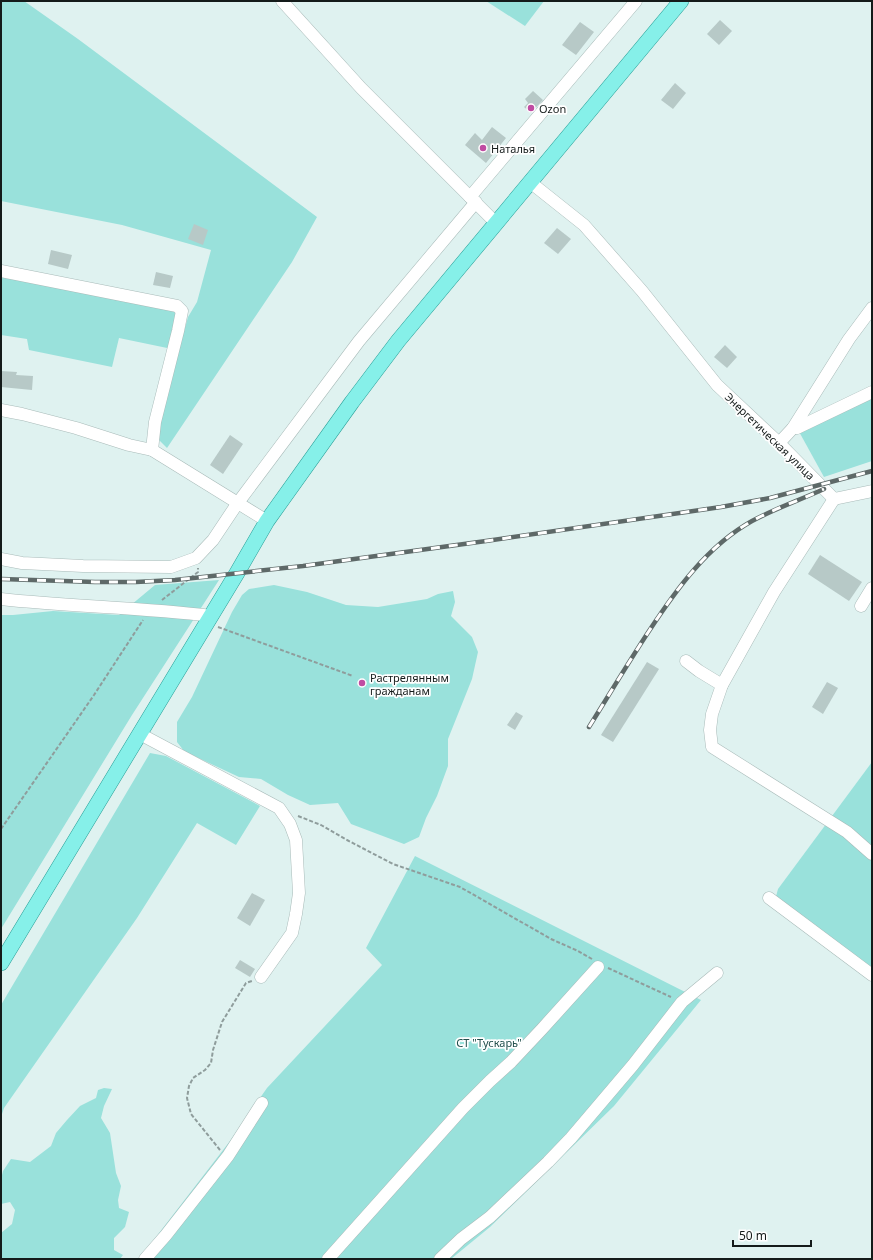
<svg xmlns="http://www.w3.org/2000/svg" width="873" height="1260" viewBox="0 0 873 1260" font-family="'Noto Sans',sans-serif">
<rect width="100%" height="100%" fill="#dff2f0"/>
<!-- green -->
<g fill="#99e1db">
<path d="M 1,1 L 24,1 L 78,39 L 317,217 L 292,262 L 167,448 L 159,440 L 159,421 L 188,317 L 197,302 L 211,250 L 122,225 L 1,201 Z"/>
<path d="M 486,1 L 544,1 L 525,26 Z"/>
<path d="M 1,276 L 177,311 L 172,349 L 119,338 L 112,367 L 29,350 L 27,339 L 1,335 Z"/>
<path d="M 872,392 L 872,461 L 824,477 L 797,428 Z"/>
<path d="M 219,580 L 132,715 L 1,929 L 1,615 L 13,615 L 53,611 L 119,615 L 155,585 Z"/>
<path d="M 274,585 L 307,592 L 346,605 L 378,607 L 427,599 L 438,594 L 453,591 L 455,602 L 451,616 L 472,637 L 478,652 L 472,679 L 448,739 L 448,766 L 437,796 L 426,818 L 419,837 L 404,844 L 351,824 L 338,803 L 310,805 L 288,795 L 261,779 L 239,777 L 209,763 L 184,751 L 177,742 L 177,722 L 192,697 L 232,612 L 242,595 L 249,589 Z"/>
<path d="M 150,753 L 166,756 L 260,806 L 236,845 L 197,823 L 137,918 L 4,1108 L 1,1117 L 1,1005 Z"/>
<path d="M 872,762 L 872,980 L 774,904 L 778,889 Z"/>
<path d="M 415,856 L 701,1000 L 614,1106 L 490,1227 L 451,1259 L 139,1259 L 230,1141 L 267,1088 L 382,965 L 366,948 Z"/>
<path d="M 104,1088 L 112,1089 L 104,1106 L 101,1118 L 110,1133 L 116,1173 L 121,1186 L 118,1200 L 119,1208 L 129,1212 L 125,1227 L 114,1238 L 114,1250 L 123,1255 L 120,1259 L 1,1259 L 1,1233 L 12,1224 L 15,1210 L 10,1202 L 1,1204 L 1,1179 L 3,1171 L 11,1159 L 30,1162 L 51,1146 L 56,1133 L 67,1120 L 80,1106 L 96,1098 L 98,1090 Z"/>
</g>
<!-- building -->
<g fill="#b7c9c7">
<path d="M 720,20 L 732,31 L 719,45 L 707,34 Z"/>
<path d="M 580,22 L 594,32 L 576,55 L 562,45 Z"/>
<path d="M 675,83 L 686,93 L 673,109 L 661,100 Z"/>
<path d="M 533,91 L 543,100 L 531,113 L 524,107 L 528,103 L 525,99 Z"/>
<path d="M 492,127 L 506,138 L 486,163 L 465,145 L 475,133 L 482,140 Z"/>
<path d="M 194,224 L 208,230 L 203,245 L 188,239 Z"/>
<path d="M 557,228 L 571,239 L 558,254 L 544,243 Z"/>
<path d="M 51,250 L 72,255 L 68,269 L 48,264 Z"/>
<path d="M 156,272 L 173,276 L 170,288 L 153,285 Z"/>
<path d="M 725,345 L 737,357 L 727,368 L 714,357 Z"/>
<path d="M 1,371 L 17,372 L 16,375 L 33,376 L 32,390 L 1,387 Z"/>
<path d="M 230,435 L 243,444 L 223,474 L 210,465 Z"/>
<path d="M 820,555 L 862,582 L 849,601 L 808,574 Z"/>
<path d="M 647,662 L 659,669 L 613,742 L 601,735 Z"/>
<path d="M 827,682 L 838,688 L 823,714 L 812,707 Z"/>
<path d="M 516,712 L 523,716 L 515,730 L 507,725 Z"/>
<path d="M 252,893 L 265,900 L 250,926 L 237,918 Z"/>
<path d="M 240,960 L 255,969 L 250,977 L 235,968 Z"/>
</g>
<g fill="none" stroke-linecap="round" stroke-linejoin="round">
<!-- minor casing -->
<g stroke="#a9bbb9" stroke-width="13">
<g id="minor">
<path d="M 282,1 L 361,88 L 496,223"/>
<path d="M 530,182 L 584,225 L 642,291 L 717,385 L 779,443 L 834,499"/>
<path d="M 470,197 L 636,1"/>
<path d="M 1,271 L 177,306 L 182,311 L 178,331 L 155,422 L 152,450"/>
<path d="M 1,410 L 22,414 L 76,428 L 129,445 L 152,450 L 267,521"/>
<path d="M 793,428 L 797,428 L 872,392"/>
<path d="M 779,443 L 793,428 L 849,339 L 872,308"/>
<path d="M 834,499 L 774,592 L 722,685 L 712,714 L 710,730 L 712,747 L 847,832 L 872,854"/>
<path d="M 834,499 L 872,491"/>
<path d="M 1,559 L 22,563 L 83,566 L 171,567 L 196,558 L 213,540 L 237,504 L 359,341 L 476,202"/>
<path d="M 1,599 C 71,607 141,607 211,616"/>
<path d="M 861,606 L 872,588"/>
<path d="M 686,661 L 699,671 L 722,685"/>
<path d="M 140,734 L 279,808 L 290,824 L 296,840 L 299,893 L 296,914 L 292,933 L 261,977"/>
<path d="M 769,898 L 872,975"/>
<path d="M 145,1259 L 166,1235 L 228,1156 L 262,1103"/>
<path d="M 328,1259 L 463,1108 L 490,1081 L 511,1062 L 542,1029 L 598,967"/>
<path d="M 440,1259 L 461,1239 L 490,1217 L 548,1162 L 571,1138 L 633,1065 L 682,1002 L 717,973"/>
</g>
</g>
<!-- major casing -->
<g stroke="#299f97" stroke-width="16">
<path id="major" d="M 1,963 L 237,573 L 267,521 L 352,402 L 398,341 L 681,1"/>
</g>
<!-- path -->
<g stroke="#8f9d9c" stroke-width="2" stroke-dasharray="4 2" stroke-linecap="butt">
<path d="M 162,600 L 198,572 L 198,568"/>
<path d="M 218,627 L 353,676"/>
<path d="M 298,816 L 321,825 L 347,840 L 393,864 L 460,887 L 551,939 L 578,951 L 592,959"/>
<path d="M 1,829 L 94,695 L 143,620"/>
<path d="M 608,968 L 671,997"/>
<path d="M 220,1150 L 191,1114 L 187,1098 L 189,1086 L 193,1078 L 205,1070 L 211,1063 L 213,1050 L 222,1022 L 246,983 L 252,981"/>
</g>
<!-- minor -->
<use href="#minor" stroke="#fff" stroke-width="12"/>
<!-- major -->
<use href="#major" stroke="#86f0e9" stroke-width="15"/>
<!-- rail casing -->
<g stroke="#5e6968" stroke-width="4.5">
<g id="rail">
<path d="M 1,579 L 95,582 L 136,582 L 175,580 L 303,566 L 486,541 L 721,507 L 770,498 L 872,471"/>
<path d="M 589,727 C 609,695 628,663 649,631 C 676,590 707,546 752,521 C 774,509 800,500 824,489"/>
</g>
</g>
<!-- rail -->
<use href="#rail" stroke="#fff" stroke-width="3" stroke-dasharray="9" stroke-linecap="butt"/>
</g>
<!-- markers -->
<g fill="#c04ba2" stroke="#fff" stroke-width="1.5">
<circle cx="531" cy="108" r="4"/>
<circle cx="483" cy="148" r="4"/>
<circle cx="362" cy="683" r="4"/>
</g>
<g text-anchor="middle" dominant-baseline="central" stroke-width="3.5" stroke-linejoin="round" paint-order="stroke">
<!-- poi labels -->
<g font-size="11" fill="#141b1a" stroke="#fff" text-anchor="start">
<text x="539" y="108">Ozon</text>
<text x="491" y="148">Наталья</text>
<text x="370" y="677">Растрелянным<tspan x="370" dy="13">гражданам</tspan></text>
</g>
<!-- street labels -->
<g font-size="11" fill="#141b1a" stroke="#fff">
<text transform="translate(770 436) rotate(44)">Энергетическая улица</text>
</g>
<!-- park labels -->
<g font-size="11" fill="#22504d" stroke="#fff">
<text x="489" y="1042">СТ "Тускарь"</text>
</g>
</g>
<!-- border -->
<rect width="873" height="1260" fill="none" stroke="#141b1a" stroke-width="4"/>
<!-- scale -->
<path d="M733 1240v6h78v-6" fill="none" stroke="#141b1a" stroke-width="2"/>
<text x="739" y="1240" font-size="12" fill="#141b1a" stroke="#ffffff" stroke-width="3" paint-order="stroke">50 m</text>
</svg>
